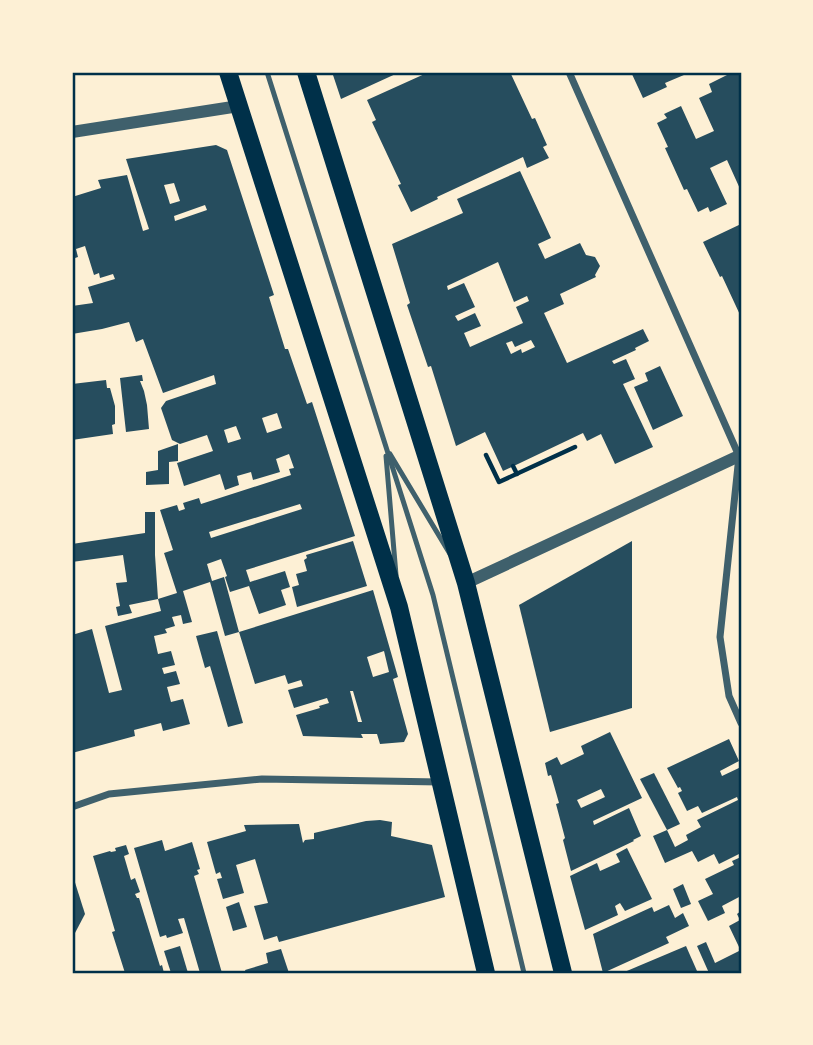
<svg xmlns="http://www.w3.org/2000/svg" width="813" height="1045" viewBox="0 0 813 1045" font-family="'Noto Serif',serif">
<rect width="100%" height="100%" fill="#fdf0d5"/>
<!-- building -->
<g fill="#264d5e" fill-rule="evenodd">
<path d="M 332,72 L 400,72 L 341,99 Z"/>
<path d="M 429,72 L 510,72 L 532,119 L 535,118 L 547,145 L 543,147 L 549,158 L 527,168 L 523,157 L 437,197 L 438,199 L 411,212 L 398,185 L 401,184 L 372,122 L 376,120 L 367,100 Z"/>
<path d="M 631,72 L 691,72 L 665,83 L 667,87 L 643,98 Z"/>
<path d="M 725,72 L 741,72 L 741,191 L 727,160 L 710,168 L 727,204 L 710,212 L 708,207 L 698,212 L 687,189 L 684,190 L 665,148 L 668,147 L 657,123 L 667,118 L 664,114 L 681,106 L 696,139 L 714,131 L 699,98 L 712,92 L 709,84 L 727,75 Z"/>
<path d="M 216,145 L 227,150 L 274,295 L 269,297 L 285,349 L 288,349 L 307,404 L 312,402 L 355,536 L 246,570 L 250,582 L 285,571 L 290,587 L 281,590 L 286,605 L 259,614 L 249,586 L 230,592 L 225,577 L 227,576 L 221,559 L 207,564 L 212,581 L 224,577 L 239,632 L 225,636 L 210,582 L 183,591 L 192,622 L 183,624 L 181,615 L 172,617 L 175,626 L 165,629 L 167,633 L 154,636 L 158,654 L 171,651 L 175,665 L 162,668 L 164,674 L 176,671 L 180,684 L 167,687 L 171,702 L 183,699 L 190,724 L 163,731 L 161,723 L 134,730 L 135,736 L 72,753 L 72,635 L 92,629 L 109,693 L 122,690 L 105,626 L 161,611 L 158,599 L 177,593 L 164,553 L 173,550 L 160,510 L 177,505 L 179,511 L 185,509 L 183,503 L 199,498 L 201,504 L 291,475 L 289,469 L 294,468 L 289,454 L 276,459 L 280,472 L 253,480 L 251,472 L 237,476 L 239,485 L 225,490 L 220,474 L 184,486 L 177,463 L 213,451 L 207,435 L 180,444 L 172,440 L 161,408 L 166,401 L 216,384 L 214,375 L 163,393 L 143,339 L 136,342 L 129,322 L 102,329 L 72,334 L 72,306 L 93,303 L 88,287 L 115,279 L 113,274 L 100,278 L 99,273 L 94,275 L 85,246 L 76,249 L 78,257 L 72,259 L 72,197 L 101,188 L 98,180 L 127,175 L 143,231 L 149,229 L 126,159 ZM 174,183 L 180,201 L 170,204 L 164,185 ZM 205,205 L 207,210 L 175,221 L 174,216 ZM 277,413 L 282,428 L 267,433 L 262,418 ZM 236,426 L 241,439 L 228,443 L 224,430 ZM 300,504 L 302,509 L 211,538 L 209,532 Z"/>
<path d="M 520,171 L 551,238 L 538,244 L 545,259 L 580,243 L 586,255 L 595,257 L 600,266 L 595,275 L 596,277 L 560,294 L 564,304 L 544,313 L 567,363 L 643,329 L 649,341 L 635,348 L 636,350 L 612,361 L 614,364 L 626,359 L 635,379 L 623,384 L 653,447 L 615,464 L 601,434 L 587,441 L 583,433 L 503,471 L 485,432 L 456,446 L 431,366 L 428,367 L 407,305 L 410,303 L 392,244 L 463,213 L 457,199 ZM 498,262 L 514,302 L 527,296 L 529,301 L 516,307 L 523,323 L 470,347 L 464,333 L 481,326 L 475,313 L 458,321 L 455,316 L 475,307 L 464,283 L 448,290 L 447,286 ZM 531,340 L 535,347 L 522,353 L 521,349 L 511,354 L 506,343 L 512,341 L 515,347 Z"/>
<path d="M 741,224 L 741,236 L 739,237 L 741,241 L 741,317 L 722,276 L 720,277 L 703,242 Z"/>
<path d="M 660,366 L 683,416 L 653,430 L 634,387 L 648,381 L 645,373 Z"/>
<path d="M 142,375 L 143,381 L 140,381 L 144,391 L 147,405 L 149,429 L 126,432 L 120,378 Z"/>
<path d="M 106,380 L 107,388 L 110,388 L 115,406 L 115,424 L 112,425 L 113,434 L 72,440 L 72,384 Z"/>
<path d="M 178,444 L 178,461 L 169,462 L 169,484 L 146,485 L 146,472 L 158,470 L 158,451 Z"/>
<path d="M 145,512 L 155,512 L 155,555 L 158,599 L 129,605 L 132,613 L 118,616 L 116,607 L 120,606 L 116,583 L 127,582 L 123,555 L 72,562 L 72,544 L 145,533 Z"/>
<path d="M 353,541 L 367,586 L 297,607 L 292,587 L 299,585 L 296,574 L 307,571 L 304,560 L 307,558 L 306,555 Z"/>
<path d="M 632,541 L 632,708 L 550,732 L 519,605 Z"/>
<path d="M 373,590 L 398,677 L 393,679 L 408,734 L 404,742 L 380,744 L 377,734 L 361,734 L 363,738 L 303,736 L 296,715 L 320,708 L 319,706 L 329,703 L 327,698 L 294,708 L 288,690 L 303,686 L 301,680 L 288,684 L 285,675 L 255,684 L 239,632 ZM 384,651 L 389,672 L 373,677 L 367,657 ZM 350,691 L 353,691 L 362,722 L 358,722 Z"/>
<path d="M 217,631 L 243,723 L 228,727 L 210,666 L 205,668 L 196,636 Z"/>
<path d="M 610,732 L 642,798 L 593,821 L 594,825 L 629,808 L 641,836 L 633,840 L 634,841 L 571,871 L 563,840 L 565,838 L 556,804 L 559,803 L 551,775 L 548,776 L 545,763 L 557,757 L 561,765 L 584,754 L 581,746 ZM 601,789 L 605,797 L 581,808 L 577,800 Z"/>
<path d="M 729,739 L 739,761 L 720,771 L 722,776 L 741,767 L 741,853 L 719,864 L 714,854 L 698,862 L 692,851 L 665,863 L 653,836 L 667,830 L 675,847 L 688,840 L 686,835 L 701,827 L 697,820 L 738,800 L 737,797 L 702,813 L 698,806 L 687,811 L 678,793 L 682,791 L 680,787 L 678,788 L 667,768 Z"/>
<path d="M 654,773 L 680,824 L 667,830 L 640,779 Z"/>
<path d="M 380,820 L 392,822 L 391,836 L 432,845 L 445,897 L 279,942 L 277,936 L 264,940 L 254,906 L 268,903 L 255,859 L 236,865 L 244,893 L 223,899 L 217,879 L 222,878 L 220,872 L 216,874 L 207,842 L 246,831 L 244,825 L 299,824 L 303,843 L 305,840 L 314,839 L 314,833 L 366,821 Z"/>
<path d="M 162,840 L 165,851 L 192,842 L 200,869 L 197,870 L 199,874 L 194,876 L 222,973 L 200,973 L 184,918 L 178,919 L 183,933 L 167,938 L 166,935 L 160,937 L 134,848 Z"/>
<path d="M 126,845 L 129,854 L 124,856 L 131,880 L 135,878 L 140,892 L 135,894 L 137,898 L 139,898 L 160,966 L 162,965 L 164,973 L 125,973 L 112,932 L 115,931 L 93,856 L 110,851 L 111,852 L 116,851 L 115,848 Z"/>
<path d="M 627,848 L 652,899 L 625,911 L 620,903 L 615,906 L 618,915 L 585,930 L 570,876 L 597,863 L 600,871 L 620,862 L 616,854 Z"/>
<path d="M 741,857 L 741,896 L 722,906 L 725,913 L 708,921 L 698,901 L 713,894 L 705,879 L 734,865 L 732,861 Z"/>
<path d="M 72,873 L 85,914 L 75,933 L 72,934 Z"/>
<path d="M 683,884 L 691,904 L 681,908 L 673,889 Z"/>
<path d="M 239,902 L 247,927 L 233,931 L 226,907 Z"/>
<path d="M 669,905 L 675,918 L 683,913 L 689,926 L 666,937 L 669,943 L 603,973 L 593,934 L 652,907 L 654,912 Z"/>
<path d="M 741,911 L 741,945 L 739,947 L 729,926 L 740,920 L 737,914 Z"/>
<path d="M 706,942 L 715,963 L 741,950 L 741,973 L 709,973 L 697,946 Z"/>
<path d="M 180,946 L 188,973 L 171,973 L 164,951 Z"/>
<path d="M 686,946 L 697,971 L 693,973 L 622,973 Z"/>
<path d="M 281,949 L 289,973 L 246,973 L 245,970 L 268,963 L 266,953 Z"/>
</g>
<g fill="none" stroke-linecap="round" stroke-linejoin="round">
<!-- path -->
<g stroke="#003049" stroke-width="4.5">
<path d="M 486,455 L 499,482 L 575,447"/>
<path d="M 513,466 L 517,474"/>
</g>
<!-- service -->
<g stroke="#3f606c" stroke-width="5">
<path d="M 267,72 L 433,595 L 524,973"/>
<path d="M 390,454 L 450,554"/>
<path d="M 386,456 L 396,575"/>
</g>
<!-- minor -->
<g stroke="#3f606c" stroke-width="7">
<path d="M 569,72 L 739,456 L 720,637 L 729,696 L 741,723"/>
<path d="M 72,807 L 109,794 L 262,779 L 440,782"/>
</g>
<!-- tertiary -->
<g stroke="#3f606c" stroke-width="12">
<path d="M 72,132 L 239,106"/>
<path d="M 466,583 L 741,455"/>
</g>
<!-- primary -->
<g stroke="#003049" stroke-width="18">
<path d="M 228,72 L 399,607 L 486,973"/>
<path d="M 306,72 L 466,583 L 563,973"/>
</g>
</g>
<!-- border -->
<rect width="813" height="1045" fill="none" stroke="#fdf0d5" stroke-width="147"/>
<rect x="74" y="74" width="666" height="898" fill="none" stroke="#003049" stroke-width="2.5"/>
</svg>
